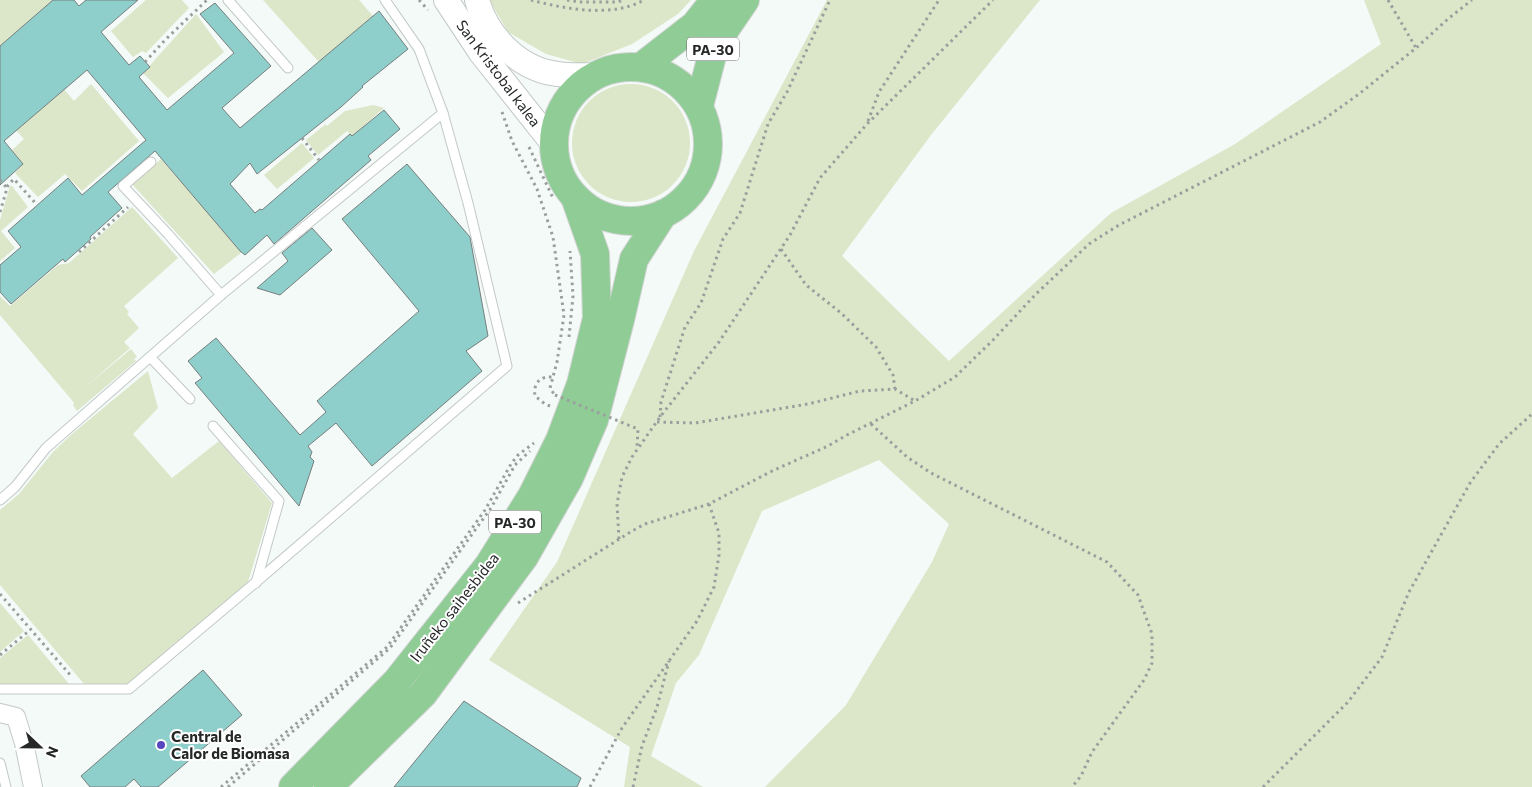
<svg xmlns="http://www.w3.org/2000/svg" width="1532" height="787" viewBox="0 0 1532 787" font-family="Commissioner,sans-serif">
<rect width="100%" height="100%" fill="#f3faf7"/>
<!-- green -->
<g fill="#dce6c9">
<path d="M 0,0 L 53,0 L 0,46 Z"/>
<path d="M 146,0 L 182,0 L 189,8 L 146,53 L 142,51 L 133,57 L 111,31 Z"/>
<path d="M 263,0 L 359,0 L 373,16 L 319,62 Z"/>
<path d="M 489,0 L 691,0 L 678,14 L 632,44 L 582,64 L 546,54 L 508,32 Z"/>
<path d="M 827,0 L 1040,0 L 931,135 L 842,256 L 949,361 L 1111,213 L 1235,144 L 1381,44 L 1364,0 L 1532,0 L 1532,787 L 765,787 L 846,705 L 932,562 L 949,524 L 879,460 L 762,511 L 699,655 L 676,683 L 651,756 L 703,787 L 624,787 L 630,747 L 489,660 L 557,562 L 694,251 Z"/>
<path d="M 196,14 L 224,52 L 168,98 L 143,73 Z"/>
<circle cx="631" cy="143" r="59"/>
<path d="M 91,84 L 139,141 L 82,191 L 65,174 L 38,197 L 15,173 L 23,164 L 12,150 L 24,139 L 16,130 L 64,89 L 74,101 Z"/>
<path d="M 373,105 L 384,108 L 352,136 L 347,131 L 318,155 L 306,140 L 326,124 L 327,126 L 345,111 Z"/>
<path d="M 302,143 L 314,158 L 277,189 L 264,175 Z"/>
<path d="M 161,159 L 242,252 L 214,274 L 132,184 Z"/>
<path d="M 10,186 L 12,186 L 28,207 L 1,231 L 15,248 L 0,261 L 0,220 Z"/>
<path d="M 132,207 L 178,258 L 124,306 L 129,312 L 127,314 L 139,328 L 124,342 L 130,348 L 85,387 L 131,349 L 137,357 L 134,359 L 136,361 L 77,411 L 73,405 L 74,403 L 71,399 L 0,315 L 0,296 L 10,306 L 58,265 L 69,263 Z"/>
<path d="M 148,371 L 158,408 L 133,434 L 172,478 L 219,441 L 272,503 L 248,582 L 128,685 L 84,684 L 0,585 L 0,510 L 19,494 L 53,452 L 72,434 Z"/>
<path d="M 0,603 L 24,631 L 0,652 Z"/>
<path d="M 28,635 L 69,684 L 0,684 L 0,658 Z"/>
</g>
<!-- building -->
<g fill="#8ecfcc" stroke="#777e7d">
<path d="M 53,0 L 74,0 L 79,6 L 86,0 L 138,0 L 101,32 L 129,65 L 140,56 L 150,67 L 139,77 L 167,110 L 234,53 L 200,14 L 215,3 L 271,66 L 222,108 L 240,128 L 379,11 L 408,49 L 362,86 L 363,87 L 341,107 L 257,174 L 250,163 L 230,184 L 255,213 L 260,209 L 262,210 L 350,134 L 352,136 L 384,110 L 400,129 L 368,156 L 371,160 L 274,244 L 267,235 L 245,255 L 240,251 L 155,151 L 108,192 L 122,208 L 90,237 L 91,239 L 65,262 L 63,259 L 11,304 L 0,292 L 0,265 L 21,247 L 8,231 L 68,178 L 82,195 L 146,140 L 87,70 L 4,141 L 23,164 L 0,185 L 0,46 Z"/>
<path d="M 407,164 L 470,237 L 488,336 L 466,351 L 482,371 L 372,466 L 336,423 L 308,446 L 312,452 L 310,457 L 314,461 L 299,506 L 195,383 L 202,378 L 188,361 L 216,338 L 300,435 L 326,412 L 317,401 L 419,311 L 342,219 Z"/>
<path d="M 312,228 L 332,250 L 280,295 L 257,288 L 288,261 L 282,253 Z"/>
<path d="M 203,670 L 242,715 L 158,787 L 141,787 L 134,779 L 125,787 L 90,787 L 81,776 Z"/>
<path d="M 464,701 L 581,778 L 577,787 L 394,787 Z"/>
</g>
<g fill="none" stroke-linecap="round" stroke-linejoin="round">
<!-- service casing -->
<g stroke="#c2c9c6" stroke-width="11">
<g id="service">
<path d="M 228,0 L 288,68"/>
<path d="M 151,162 L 123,186 L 168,234 L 221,295"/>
<path d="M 190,399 L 150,357 L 221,295 L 443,113"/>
<path d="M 213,426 L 279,501 L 256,583"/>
<path d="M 0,500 L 15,487 L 46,448 L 150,357"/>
<path d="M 0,689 L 129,689 L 255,583 L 507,366 L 468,203 L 443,113 L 419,49 L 385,0"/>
<path d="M 0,763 L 6,787"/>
</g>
</g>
<!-- minor casing -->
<g stroke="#c2c9c6" stroke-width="20">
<path id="minor" d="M 0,713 L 16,717 L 24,743 L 33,787"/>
</g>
<!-- secondary casing -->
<g stroke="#c2c9c6" stroke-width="26">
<g id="secondary">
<path d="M 446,0 L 481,53 L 554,145"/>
<path d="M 477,0 C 487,36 519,70 558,74 C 570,76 584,75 597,75"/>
</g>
</g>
<!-- trunk casing -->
<g stroke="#d3d4d4" stroke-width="30">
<g id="trunk">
<path d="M 641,67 L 695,25 L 715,0"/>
<circle cx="631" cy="144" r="77"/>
<path d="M 699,106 L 715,44 L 745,0"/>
<path d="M 293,787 L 397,681 L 489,565 L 532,496 L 560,440 L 581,384 L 597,318 L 595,254 L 575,197"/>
<path d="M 328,787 L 423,694 L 524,557 L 569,478 L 594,420 L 620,320 L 634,259 L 663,214"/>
</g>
</g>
<!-- path -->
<g stroke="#9a9f9d" stroke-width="3" stroke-dasharray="2.5 4" stroke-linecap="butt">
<path d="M 419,0 L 428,10"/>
<path d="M 531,0 C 565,9 612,18 644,0"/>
<path d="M 567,0 L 579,2 L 618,2 L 623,0"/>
<path d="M 1388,0 L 1416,48"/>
<path d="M 145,62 L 165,40 L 207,0"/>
<path d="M 502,112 L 512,141 L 537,189 L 553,237 L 564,315 L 557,362 L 550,388 L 554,394"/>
<path d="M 868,121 L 879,92 L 939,0"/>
<path d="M 302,138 L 319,160"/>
<path d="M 529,147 L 553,198"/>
<path d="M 0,180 L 6,187"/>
<path d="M 0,212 L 8,185 L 14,179 L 37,205"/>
<path d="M 781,249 L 806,285 L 841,313 L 876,347 L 893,375 L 895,389"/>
<path d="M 79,252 L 128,207"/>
<path d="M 569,337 L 573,296 L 570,251"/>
<path d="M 550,406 L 545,404 L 535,396 C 533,383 540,376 553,377"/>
<path d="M 660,417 L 661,402 L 685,327 L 701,303 L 723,239 L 740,213 L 768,124 L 787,92 L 830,0"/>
<path d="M 657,422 L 695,423 L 808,404 L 860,391 L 895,389 L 915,401"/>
<path d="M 871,424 L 907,457 L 931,473 L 1107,562 L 1138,595 L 1152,634 L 1152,663 L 1144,680 L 1092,752 L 1081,776 L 1072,787"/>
<path d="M 619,539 L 617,504 L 622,477 L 632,457 L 660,417 L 719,342 L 790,235 L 820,178 L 867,124 L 993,0"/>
<path d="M 0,594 L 72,677"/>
<path d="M 518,603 L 632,531 L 645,524 L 709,504 L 772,471 L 828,446 L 847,435 L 915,401 L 955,377 L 993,340 L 1036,294 L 1089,244 L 1119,225 L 1320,122 L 1359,94 L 1416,48 L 1449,18 L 1472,0"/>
<path d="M 0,655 L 30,630"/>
<path d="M 221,787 L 387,647 L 485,510 L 511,464 L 518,455 L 534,443"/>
<path d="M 228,787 L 390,648 L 491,508 L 515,465 L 530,451"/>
<path d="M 590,787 L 622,728 L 697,621 L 714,587 L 719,555 L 719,533 L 709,504"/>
<path d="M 633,787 L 642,746 L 657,707 L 669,661"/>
<path d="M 1263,787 L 1348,702 L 1382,657 L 1409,592 L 1470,483 L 1499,444 L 1532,414"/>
</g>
<!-- service -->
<use href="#service" stroke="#fff" stroke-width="9"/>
<!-- minor -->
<use href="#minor" stroke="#fff" stroke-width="18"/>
<!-- secondary -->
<use href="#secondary" stroke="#fff" stroke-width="24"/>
<!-- trunk -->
<use href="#trunk" stroke="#90cc96" stroke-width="28"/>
<!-- path-bridge -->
<path stroke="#9a9f9d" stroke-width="3" stroke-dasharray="2.5 4" stroke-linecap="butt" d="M 555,395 L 638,429 L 637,448"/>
</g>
<!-- markers -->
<circle fill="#5847bf" stroke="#fff" stroke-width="2" cx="161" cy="745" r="5"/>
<g text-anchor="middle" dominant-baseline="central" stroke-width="4" stroke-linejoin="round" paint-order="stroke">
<!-- shield labels -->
<g fill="#fff" stroke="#666868" stroke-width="1">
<rect x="687" y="37.5" width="52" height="23" rx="4"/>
<rect x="489" y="510.5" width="52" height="23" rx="4"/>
</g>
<g font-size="14" font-weight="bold" fill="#252827">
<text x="713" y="49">PA-30</text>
<text x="515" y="522">PA-30</text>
</g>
<!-- street labels -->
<g font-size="15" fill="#252827" stroke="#fff">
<text transform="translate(499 73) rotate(53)">San Kristobal kalea</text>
<text transform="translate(454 607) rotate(-52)">Iruñeko saihesbidea</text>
</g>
<!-- poi labels -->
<g font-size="15" font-weight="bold" fill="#252827" stroke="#fff" text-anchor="start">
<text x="171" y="736">Central de<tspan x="171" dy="17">Calor de Biomasa</tspan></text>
</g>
</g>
<!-- north arrow -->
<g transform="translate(40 747) rotate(112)" stroke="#ffffff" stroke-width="4" paint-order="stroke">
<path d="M0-4L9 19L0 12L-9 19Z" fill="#252827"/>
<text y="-8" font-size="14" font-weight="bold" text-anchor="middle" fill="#252827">N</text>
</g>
</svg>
